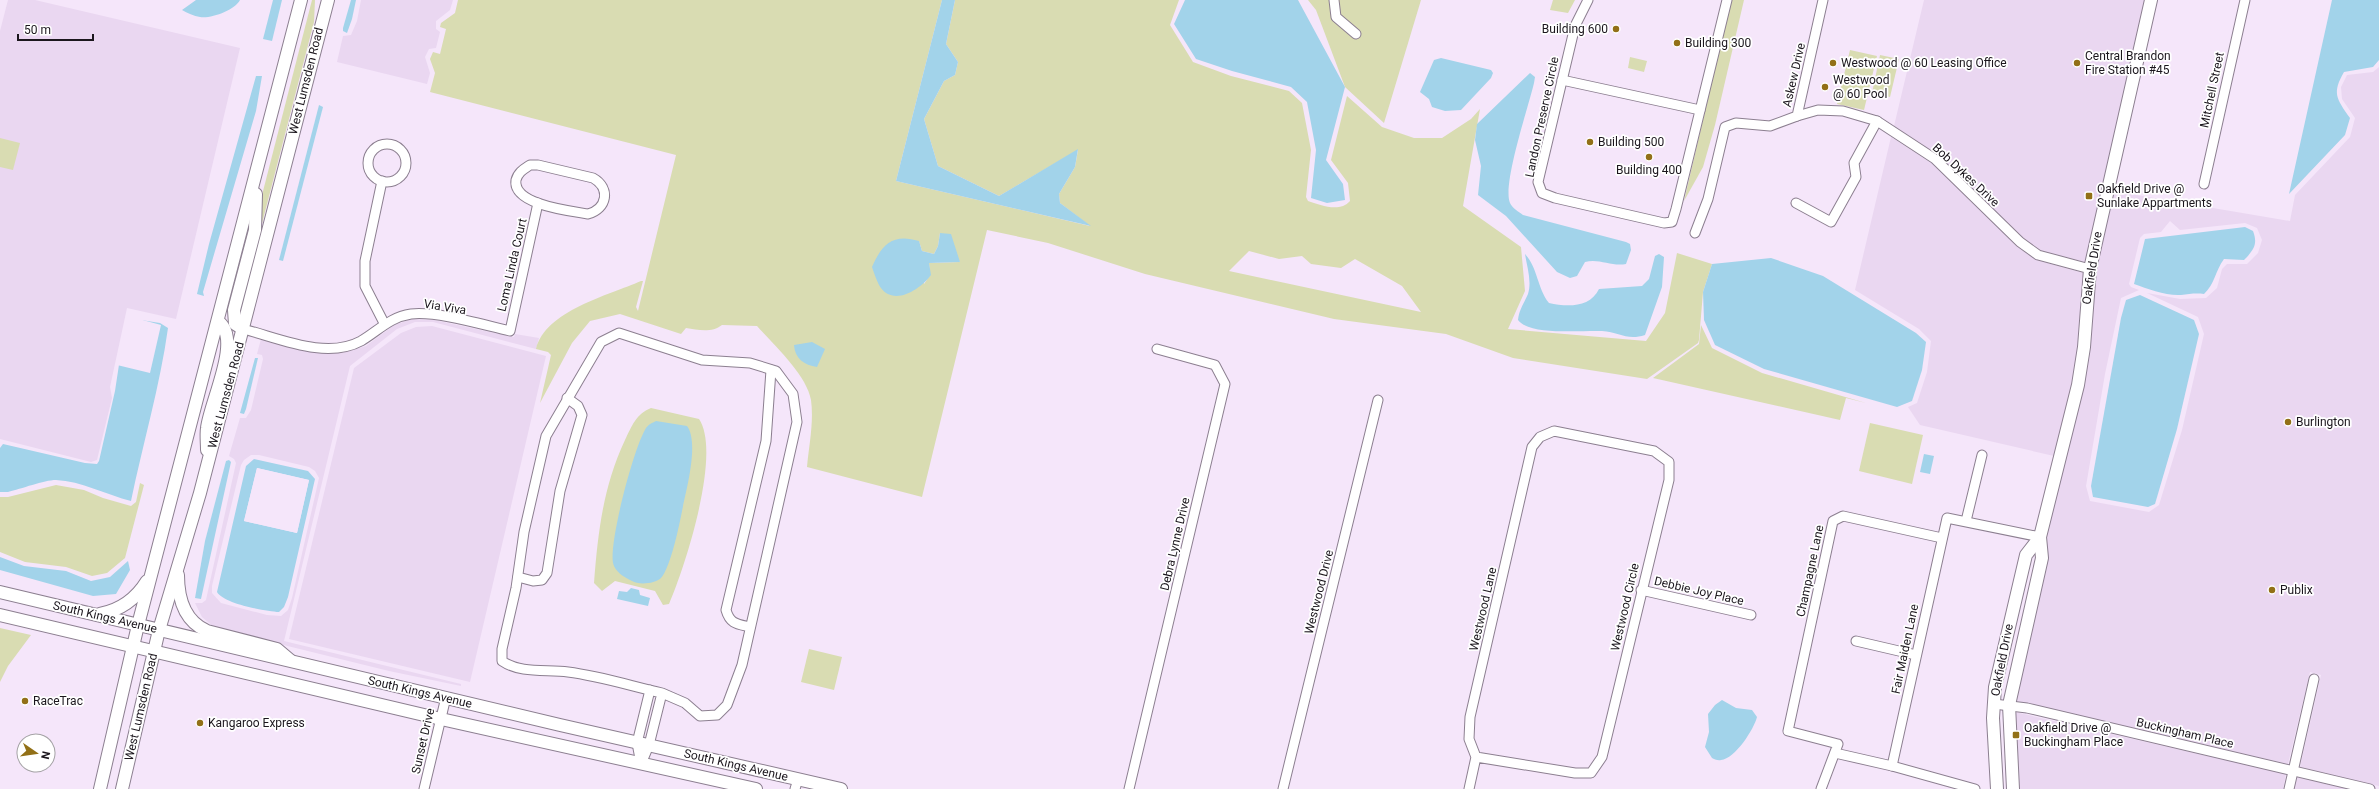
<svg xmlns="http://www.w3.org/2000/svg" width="2379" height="789" viewBox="0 0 2379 789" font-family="Roboto,sans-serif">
<rect width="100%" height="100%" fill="#f5e6fa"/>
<!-- built -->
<g fill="#ead7f1" fill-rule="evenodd">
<path d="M 8,0 L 35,0 L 240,48 L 176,319 L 127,308 L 110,387 L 112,398 L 97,460 L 91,462 L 0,439 L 0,31 Z"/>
<path d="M 361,0 L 453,0 L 450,10 L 436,21 L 436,29 L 440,32 L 436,48 L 429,49 L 425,57 L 430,73 L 427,84 L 337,62 L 343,36 L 351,35 L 357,21 Z"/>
<path d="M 1924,0 L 2145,0 L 2085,262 L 2041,251 L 2023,238 L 1939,156 L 1894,126 Z"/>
<path d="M 2379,67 L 2379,786 L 2300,767 L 2321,675 L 2310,672 L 2288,764 L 2015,701 L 2048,559 L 2046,535 L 2084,386 L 2089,348 L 2095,270 L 2113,191 L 2290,221 L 2295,195 L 2350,137 L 2355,118 L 2342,99 L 2341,87 L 2347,75 L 2373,72 ZM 2170,221 L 2180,230 L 2245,223 L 2257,228 L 2262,240 L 2258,253 L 2247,264 L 2227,264 L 2222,269 L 2217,288 L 2206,298 L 2180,299 L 2147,293 L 2198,317 L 2204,334 L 2182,430 L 2159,505 L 2149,512 L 2090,501 L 2086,486 L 2105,374 L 2121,298 L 2139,290 L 2131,287 L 2129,284 L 2140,238 L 2144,234 L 2161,232 Z"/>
<path d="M 1891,137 L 1931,163 L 2016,246 L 2036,260 L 2083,273 L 2076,365 L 2054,456 L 1920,425 L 1908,407 L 1917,403 L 1927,372 L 1931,341 L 1919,329 L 1855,290 Z"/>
<path d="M 412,319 L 434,320 L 514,337 L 515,334 L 539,338 L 536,349 L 433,322 L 415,322 L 397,329 L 350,366 L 284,641 L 461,684 L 461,686 L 389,671 L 215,628 L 202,617 L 195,603 L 202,603 L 206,600 L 236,463 L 234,459 L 229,456 L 240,418 L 246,418 L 251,410 L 263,359 L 262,355 L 257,354 L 261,339 L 321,353 L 343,353 L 366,346 L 394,325 ZM 251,455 L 259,455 L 309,467 L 315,471 L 319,478 L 292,598 L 288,610 L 281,616 L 267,615 L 221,603 L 212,593 L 212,586 L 241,465 L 244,460 Z"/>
<path d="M 432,326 L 546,356 L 470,682 L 289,639 L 354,368 L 401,333 L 416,327 Z"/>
<path d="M 2015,712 L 2286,774 L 2283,789 L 2019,789 Z"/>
<path d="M 2297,777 L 2348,789 L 2294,789 Z"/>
</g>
<!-- green -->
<g fill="#d9dcb2" fill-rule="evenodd">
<path d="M 312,0 L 315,0 L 314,22 L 241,305 L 261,199 Z"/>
<path d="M 458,0 L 942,0 L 896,181 L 1090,226 L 1060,203 L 1059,194 L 1075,167 L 1078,150 L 999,196 L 938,166 L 924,119 L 944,81 L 955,75 L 958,62 L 946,44 L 955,0 L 1179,0 L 1170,25 L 1193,62 L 1231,76 L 1289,91 L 1302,103 L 1311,150 L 1306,197 L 1308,201 C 1320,205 1340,213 1350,201 L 1348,183 L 1331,160 L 1347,96 L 1382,127 L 1414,138 L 1442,138 L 1471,119 L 1480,109 L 1463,206 L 1521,247 L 1525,291 L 1508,329 L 1646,341 L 1665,313 L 1677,253 L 1712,264 L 1703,292 L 1699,340 L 1698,343 L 1647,379 L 1513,358 L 1446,334 L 1334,319 L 1145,274 L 1048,243 L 987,230 L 922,497 L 807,467 C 809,445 814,422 811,400 C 807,375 773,344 757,326 L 722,325 C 712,333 698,330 686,328 L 681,334 L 620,314 L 590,321 L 572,343 L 540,403 L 551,355 L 548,352 L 536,349 C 545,311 609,295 641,281 L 643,281 L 636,307 L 638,311 L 676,155 L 430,92 L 435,73 L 430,59 L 433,52 L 440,54 L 446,29 L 440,27 L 441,23 L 455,13 ZM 940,233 L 960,262 L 929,263 L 930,275 L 924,284 L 919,241 L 922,251 L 934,254 L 938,246 ZM 1249,251 L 1279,259 L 1302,256 L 1311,264 L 1341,268 L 1355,259 L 1402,286 L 1421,312 L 1229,271 Z"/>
<path d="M 1308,0 L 1421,0 L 1384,123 L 1345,87 L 1316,10 Z"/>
<path d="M 1553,0 L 1575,0 L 1568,13 L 1550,10 Z"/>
<path d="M 1731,0 L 1744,0 L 1715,125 L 1703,167 L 1684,201 Z"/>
<path d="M 1850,50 L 1877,56 L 1864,110 L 1837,104 Z"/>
<path d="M 1880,55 L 1899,59 L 1890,97 L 1872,93 Z"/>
<path d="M 1630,57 L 1647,61 L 1644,72 L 1628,68 Z"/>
<path d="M 0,138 L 20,143 L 13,170 L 0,167 Z"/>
<path d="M 1701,325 L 1712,348 L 1762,373 L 1866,403 L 1846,398 L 1840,420 L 1653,378 L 1699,344 Z"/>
<path d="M 651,408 L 699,419 C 722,453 685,567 669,604 L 663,605 L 655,591 L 615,581 L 602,591 L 594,583 C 598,532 603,487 625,440 C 632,426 636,414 651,408 Z"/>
<path d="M 1870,423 L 1923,435 L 1912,484 L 1859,471 Z"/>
<path d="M 140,483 L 144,485 L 125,558 L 107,573 L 92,576 L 66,567 L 25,562 L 0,552 L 0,497 L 8,497 L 56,485 L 84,490 L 103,498 L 131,506 L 136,502 Z"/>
<path d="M 0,628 L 31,635 L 8,666 L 0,682 Z"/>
<path d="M 809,649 L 842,657 L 834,690 L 801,682 Z"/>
</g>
<!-- water -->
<g fill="#a2d3ea" fill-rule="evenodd">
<path d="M 196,0 L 240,0 C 235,10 211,19 200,17 C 194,16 187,13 182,10 Z"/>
<path d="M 273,0 L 282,0 L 272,41 L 263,39 Z"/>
<path d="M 351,0 L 356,0 L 352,19 L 347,33 L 343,31 L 343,28 Z"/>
<path d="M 942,0 L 955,0 L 946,44 L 958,62 L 955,75 L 944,81 L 924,119 L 938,166 L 999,196 L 1078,149 L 1075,167 L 1059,194 L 1060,203 L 1091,226 L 896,181 Z"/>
<path d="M 1185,0 L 1298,0 L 1345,87 L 1326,160 L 1343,184 L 1345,200 L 1327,203 L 1311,198 L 1316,150 L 1307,102 L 1291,87 L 1232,71 L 1196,59 L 1174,24 Z"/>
<path d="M 2332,0 L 2379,0 L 2379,60 L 2373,67 L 2344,72 C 2332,93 2336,98 2350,118 L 2345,135 L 2289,194 Z"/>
<path d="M 1441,58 L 1491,70 L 1493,73 L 1491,78 L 1461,110 L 1445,111 L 1432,107 L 1429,99 L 1420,92 L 1434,60 Z"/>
<path d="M 1530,73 L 1535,77 L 1534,83 C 1529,105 1502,185 1510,203 C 1512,208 1519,212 1523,215 L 1626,242 L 1630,244 L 1631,250 L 1626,264 C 1612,267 1599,258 1585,262 L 1577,276 L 1570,278 L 1557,272 L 1506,216 L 1478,195 L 1481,166 L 1475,140 L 1477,124 Z"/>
<path d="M 256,76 L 262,76 L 256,111 L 203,292 L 204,296 L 197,294 L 209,244 Z"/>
<path d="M 319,105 L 323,107 L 283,261 L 279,260 Z"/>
<path d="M 2245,227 L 2253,231 C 2258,244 2254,250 2244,260 L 2224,259 C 2215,271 2215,284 2204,294 C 2196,293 2189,294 2181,295 C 2166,296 2148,289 2134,284 L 2145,239 Z"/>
<path d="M 940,233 L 951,234 L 960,262 L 929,263 L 931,275 C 920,290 892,308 879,285 C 876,279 874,273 872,267 C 882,244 893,233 919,241 L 922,251 L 934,254 L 938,246 Z"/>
<path d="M 1525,254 C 1538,268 1537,288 1549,303 C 1567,307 1590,308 1599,289 L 1642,286 L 1649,279 L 1655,256 L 1659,254 L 1664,257 L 1662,287 L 1645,335 C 1627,341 1619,332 1602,331 C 1583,330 1530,336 1518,320 C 1519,310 1524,303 1528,294 C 1532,281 1527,267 1525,254 Z"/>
<path d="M 1771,258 L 1823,276 L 1916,333 L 1926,342 L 1922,370 L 1912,401 L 1897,407 L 1764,369 L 1715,345 L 1704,320 L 1703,292 L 1712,264 Z"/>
<path d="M 2140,295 L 2194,320 L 2199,334 L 2177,429 L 2155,504 L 2148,507 L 2093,497 L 2091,486 L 2121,318 L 2126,300 Z"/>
<path d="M 141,320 L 160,323 L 168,328 C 160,386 143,443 131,501 C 107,495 81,481 56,480 C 44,480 21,489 8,492 L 0,492 L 0,448 L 3,444 L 85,463 L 97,464 L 99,461 L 115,391 L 120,358 Z"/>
<path d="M 812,342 L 825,349 L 817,367 C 804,365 795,359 794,345 Z"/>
<path d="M 255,358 L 258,358 L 246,409 L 244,414 L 240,413 Z"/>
<path d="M 656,421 L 687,426 C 699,442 687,487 683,506 C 680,522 671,567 661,578 C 655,584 638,585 632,581 C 624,577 615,572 613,563 C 609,541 634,447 646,428 C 649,424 652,423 656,421 Z"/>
<path d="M 1924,454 L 1934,456 L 1930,474 L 1920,472 Z"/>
<path d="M 254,459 L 308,471 L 315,479 L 288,597 L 284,607 L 279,612 C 265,611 224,604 217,592 L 246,466 ZM 257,468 L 309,480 L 297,533 L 244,521 Z"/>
<path d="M 229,460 L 231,462 L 201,599 L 195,598 L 205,541 L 226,461 Z"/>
<path d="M 0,557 L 24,566 L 66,571 L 91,581 L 110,577 L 128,561 L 130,570 L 116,594 L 93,596 L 0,570 Z"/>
<path d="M 631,588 L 639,590 L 640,595 L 650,598 L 648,606 L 617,599 L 619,591 L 627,592 Z"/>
<path d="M 1722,700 L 1736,708 L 1752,710 L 1757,717 C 1754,729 1735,759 1721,760 C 1718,761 1714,759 1712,758 L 1705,747 L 1709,732 L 1708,714 L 1715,705 Z"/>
</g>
<!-- pier -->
<g fill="#f5e6fa" fill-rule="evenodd">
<path d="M 139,319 L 161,325 L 150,373 L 117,365 L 124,331 Z"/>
<path d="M 257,468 L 309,480 L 297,533 L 244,521 ZM 258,470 L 307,482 L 296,531 L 247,519 Z"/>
</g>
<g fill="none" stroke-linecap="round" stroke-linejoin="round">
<!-- street casing -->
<g stroke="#8c7f90" stroke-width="11">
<g id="street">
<path d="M 1334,0 L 1336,17 L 1356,34"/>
<path d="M 1588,0 L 1575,26 L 1538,182 L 1542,193 L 1555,198 L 1664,223 L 1672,222 L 1676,209 L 1727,0"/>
<path d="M 1562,80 L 1700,110"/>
<path d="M 1797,116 L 1818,110 L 1843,111 L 1877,121 L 1935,159 L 2020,242 L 2038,255 L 2090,269"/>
<circle cx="387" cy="163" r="19"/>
<path d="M 530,165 L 538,165 L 593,178 C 611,188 607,209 588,214 C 571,211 512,205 516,180 C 518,172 524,169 530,165 Z"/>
<path d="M 382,181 L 365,261 L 365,286 L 384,323"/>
<path d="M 2204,184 L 2245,0"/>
<path d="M 1796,203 L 1831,222 L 1856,177 L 1854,163 L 1877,121"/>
<path d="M 1695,233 L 1708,199 L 1725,127 L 1736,123 L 1770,126 L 1797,116 L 1823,0"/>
<path d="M 243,329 C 279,338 326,360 361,341 C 378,331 390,317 411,314 C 438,311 483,325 510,331 L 538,203"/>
<path d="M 1966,521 L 1982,455"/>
<path d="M 518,577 L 533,581 L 542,580 L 547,573 L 560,491 L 582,415 L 578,406 L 567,398"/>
<path d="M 1641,590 L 1751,615"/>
<path d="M 750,627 C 737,624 730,624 726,610 L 766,441 L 771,370"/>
<path d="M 1856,641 L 1916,655"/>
<path d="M 1994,704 L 2027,708 L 2370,789"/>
<path d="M 1835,753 L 1892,766 L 1975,789"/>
<path d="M 641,764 L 649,745 L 662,693 L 685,703 L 700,716 L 717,715 L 727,705 L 742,665 L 797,422 L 793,394 L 776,371 L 750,363 L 702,360 L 619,333 L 601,342 L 546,436 L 524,532 L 516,588 L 502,649 L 502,661 C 521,674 547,669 568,672 C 600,676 631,686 662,693"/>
<path d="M 641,764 L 637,743 L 650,690"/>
<path d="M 1892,766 L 1947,518 L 2040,537"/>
<path d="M 424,789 L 446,697"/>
<path d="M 795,789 L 798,779"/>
<path d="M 1129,789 L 1225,384 L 1215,365 L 1157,349"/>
<path d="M 1283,789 L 1378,400"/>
<path d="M 1469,789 L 1476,757 L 1469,739 L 1470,717 L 1532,447 L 1540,437 L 1554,431 L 1654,451 L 1669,462 L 1669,480 L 1602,757 L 1591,773 L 1575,773 L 1476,757"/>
<path d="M 1821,789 L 1838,744 L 1788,731 L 1833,521 L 1843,516 L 1942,538"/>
<path d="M 2289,789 L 2314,679"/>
</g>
</g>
<!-- secondary casing -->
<g stroke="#8c7f90" stroke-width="14">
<g id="secondary">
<path d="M 243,329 L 235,324 L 234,310 L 255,230 L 256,194"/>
<path d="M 207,450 C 207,443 206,435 207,428 C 210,402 242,340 219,322"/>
<path d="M 178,575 C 178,598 184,621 207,631 L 277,649 L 290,660"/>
<path d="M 0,592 L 560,725 L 841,789"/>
<path d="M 100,614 C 121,610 136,599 147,581"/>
<path d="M 0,615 L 441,719 L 756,789"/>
<path d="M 100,789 L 138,625 L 301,0"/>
<path d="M 122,789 L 159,630 L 200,493 L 328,0"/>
<path d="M 1997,789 L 1993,718 L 1995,687 L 2026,555 L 2040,537"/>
<path d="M 2013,789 L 2009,705 L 2042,558 L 2040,537 L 2078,385 L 2084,347 L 2090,269 L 2151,0"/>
</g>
</g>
<!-- street -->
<use href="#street" stroke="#fff" stroke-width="9"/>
<!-- secondary -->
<use href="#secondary" stroke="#fff" stroke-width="12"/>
</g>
<!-- markers -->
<g fill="#927017" stroke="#fff" stroke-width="1.5">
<circle cx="1616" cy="29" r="4"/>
<circle cx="1677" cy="43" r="4"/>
<circle cx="1833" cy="63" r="4"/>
<circle cx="2077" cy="63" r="4"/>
<circle cx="1825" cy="87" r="4"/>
<circle cx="1590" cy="142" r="4"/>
<circle cx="1649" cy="157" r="4"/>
<rect x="2085" y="192" width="8" height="8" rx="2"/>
<circle cx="2288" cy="422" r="4"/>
<circle cx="2272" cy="590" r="4"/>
<circle cx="25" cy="701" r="4"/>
<circle cx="200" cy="723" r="4"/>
<rect x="2012" y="731" width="8" height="8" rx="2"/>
</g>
<g text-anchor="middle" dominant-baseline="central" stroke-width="3.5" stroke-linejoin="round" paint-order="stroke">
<!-- poi labels -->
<g font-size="12" fill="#1b161d" stroke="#fff" text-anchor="start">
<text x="1608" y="29" text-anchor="end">Building 600</text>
<text x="1685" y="43">Building 300</text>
<text x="2085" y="56">Central Brandon<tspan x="2085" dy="14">Fire Station #45</tspan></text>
<text x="1841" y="63">Westwood @ 60 Leasing Office</text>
<text x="1833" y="80">Westwood<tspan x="1833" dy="14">@ 60 Pool</tspan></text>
<text x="1598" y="142">Building 500</text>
<text x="1649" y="170" text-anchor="middle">Building 400</text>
<text x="2097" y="189">Oakfield Drive @<tspan x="2097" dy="14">Sunlake Appartments</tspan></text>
<text x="2296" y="422">Burlington</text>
<text x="2280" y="590">Publix</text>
<text x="33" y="701">RaceTrac</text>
<text x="208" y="723">Kangaroo Express</text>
<text x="2024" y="728">Oakfield Drive @<tspan x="2024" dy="14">Buckingham Place</tspan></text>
</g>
<!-- street labels -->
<g font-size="12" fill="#1b161d" stroke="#fff">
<text transform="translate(1794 75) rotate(-77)">Askew Drive</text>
<text transform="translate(306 81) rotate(-76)">West Lumsden Road</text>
<text transform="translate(2212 90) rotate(-78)">Mitchell Street</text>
<text transform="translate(1542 117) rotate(-78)">Landon Preserve Circle</text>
<text transform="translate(1966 175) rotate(43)">Bob Dykes Drive</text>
<text transform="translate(512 265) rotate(-77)">Loma Linda Court</text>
<text transform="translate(2092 268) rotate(-81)">Oakfield Drive</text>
<text transform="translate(445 307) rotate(9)">Via Viva</text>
<text transform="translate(226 395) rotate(-75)">West Lumsden Road</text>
<text transform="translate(1175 544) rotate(-77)">Debra Lynne Drive</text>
<text transform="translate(1810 571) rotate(-78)">Champagne Lane</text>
<text transform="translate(1699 591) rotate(13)">Debbie Joy Place</text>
<text transform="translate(1319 592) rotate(-76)">Westwood Drive</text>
<text transform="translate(1625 607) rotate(-77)">Westwood Circle</text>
<text transform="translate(1483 609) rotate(-77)">Westwood Lane</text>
<text transform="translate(105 617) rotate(13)">South Kings Avenue</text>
<text transform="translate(1905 649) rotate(-78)">Fair Maiden Lane</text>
<text transform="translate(2002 660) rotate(-79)">Oakfield Drive</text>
<text transform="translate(420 692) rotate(13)">South Kings Avenue</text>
<text transform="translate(141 707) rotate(-77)">West Lumsden Road</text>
<text transform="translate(2185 733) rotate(13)">Buckingham Place</text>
<text transform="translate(423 741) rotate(-77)">Sunset Drive</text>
<text transform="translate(736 765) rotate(13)">South Kings Avenue</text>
</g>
</g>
<!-- north arrow -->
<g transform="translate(36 753) rotate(103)"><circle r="19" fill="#ffffff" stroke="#a4a2a5"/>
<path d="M0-3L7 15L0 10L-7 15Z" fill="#927017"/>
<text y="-6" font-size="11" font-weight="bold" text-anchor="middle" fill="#1b161d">N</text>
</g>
<!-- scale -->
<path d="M18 34v6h75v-6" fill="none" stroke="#1b161d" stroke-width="2"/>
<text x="24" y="34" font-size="12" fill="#1b161d" stroke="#ffffff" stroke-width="3" paint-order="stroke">50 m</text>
</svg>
